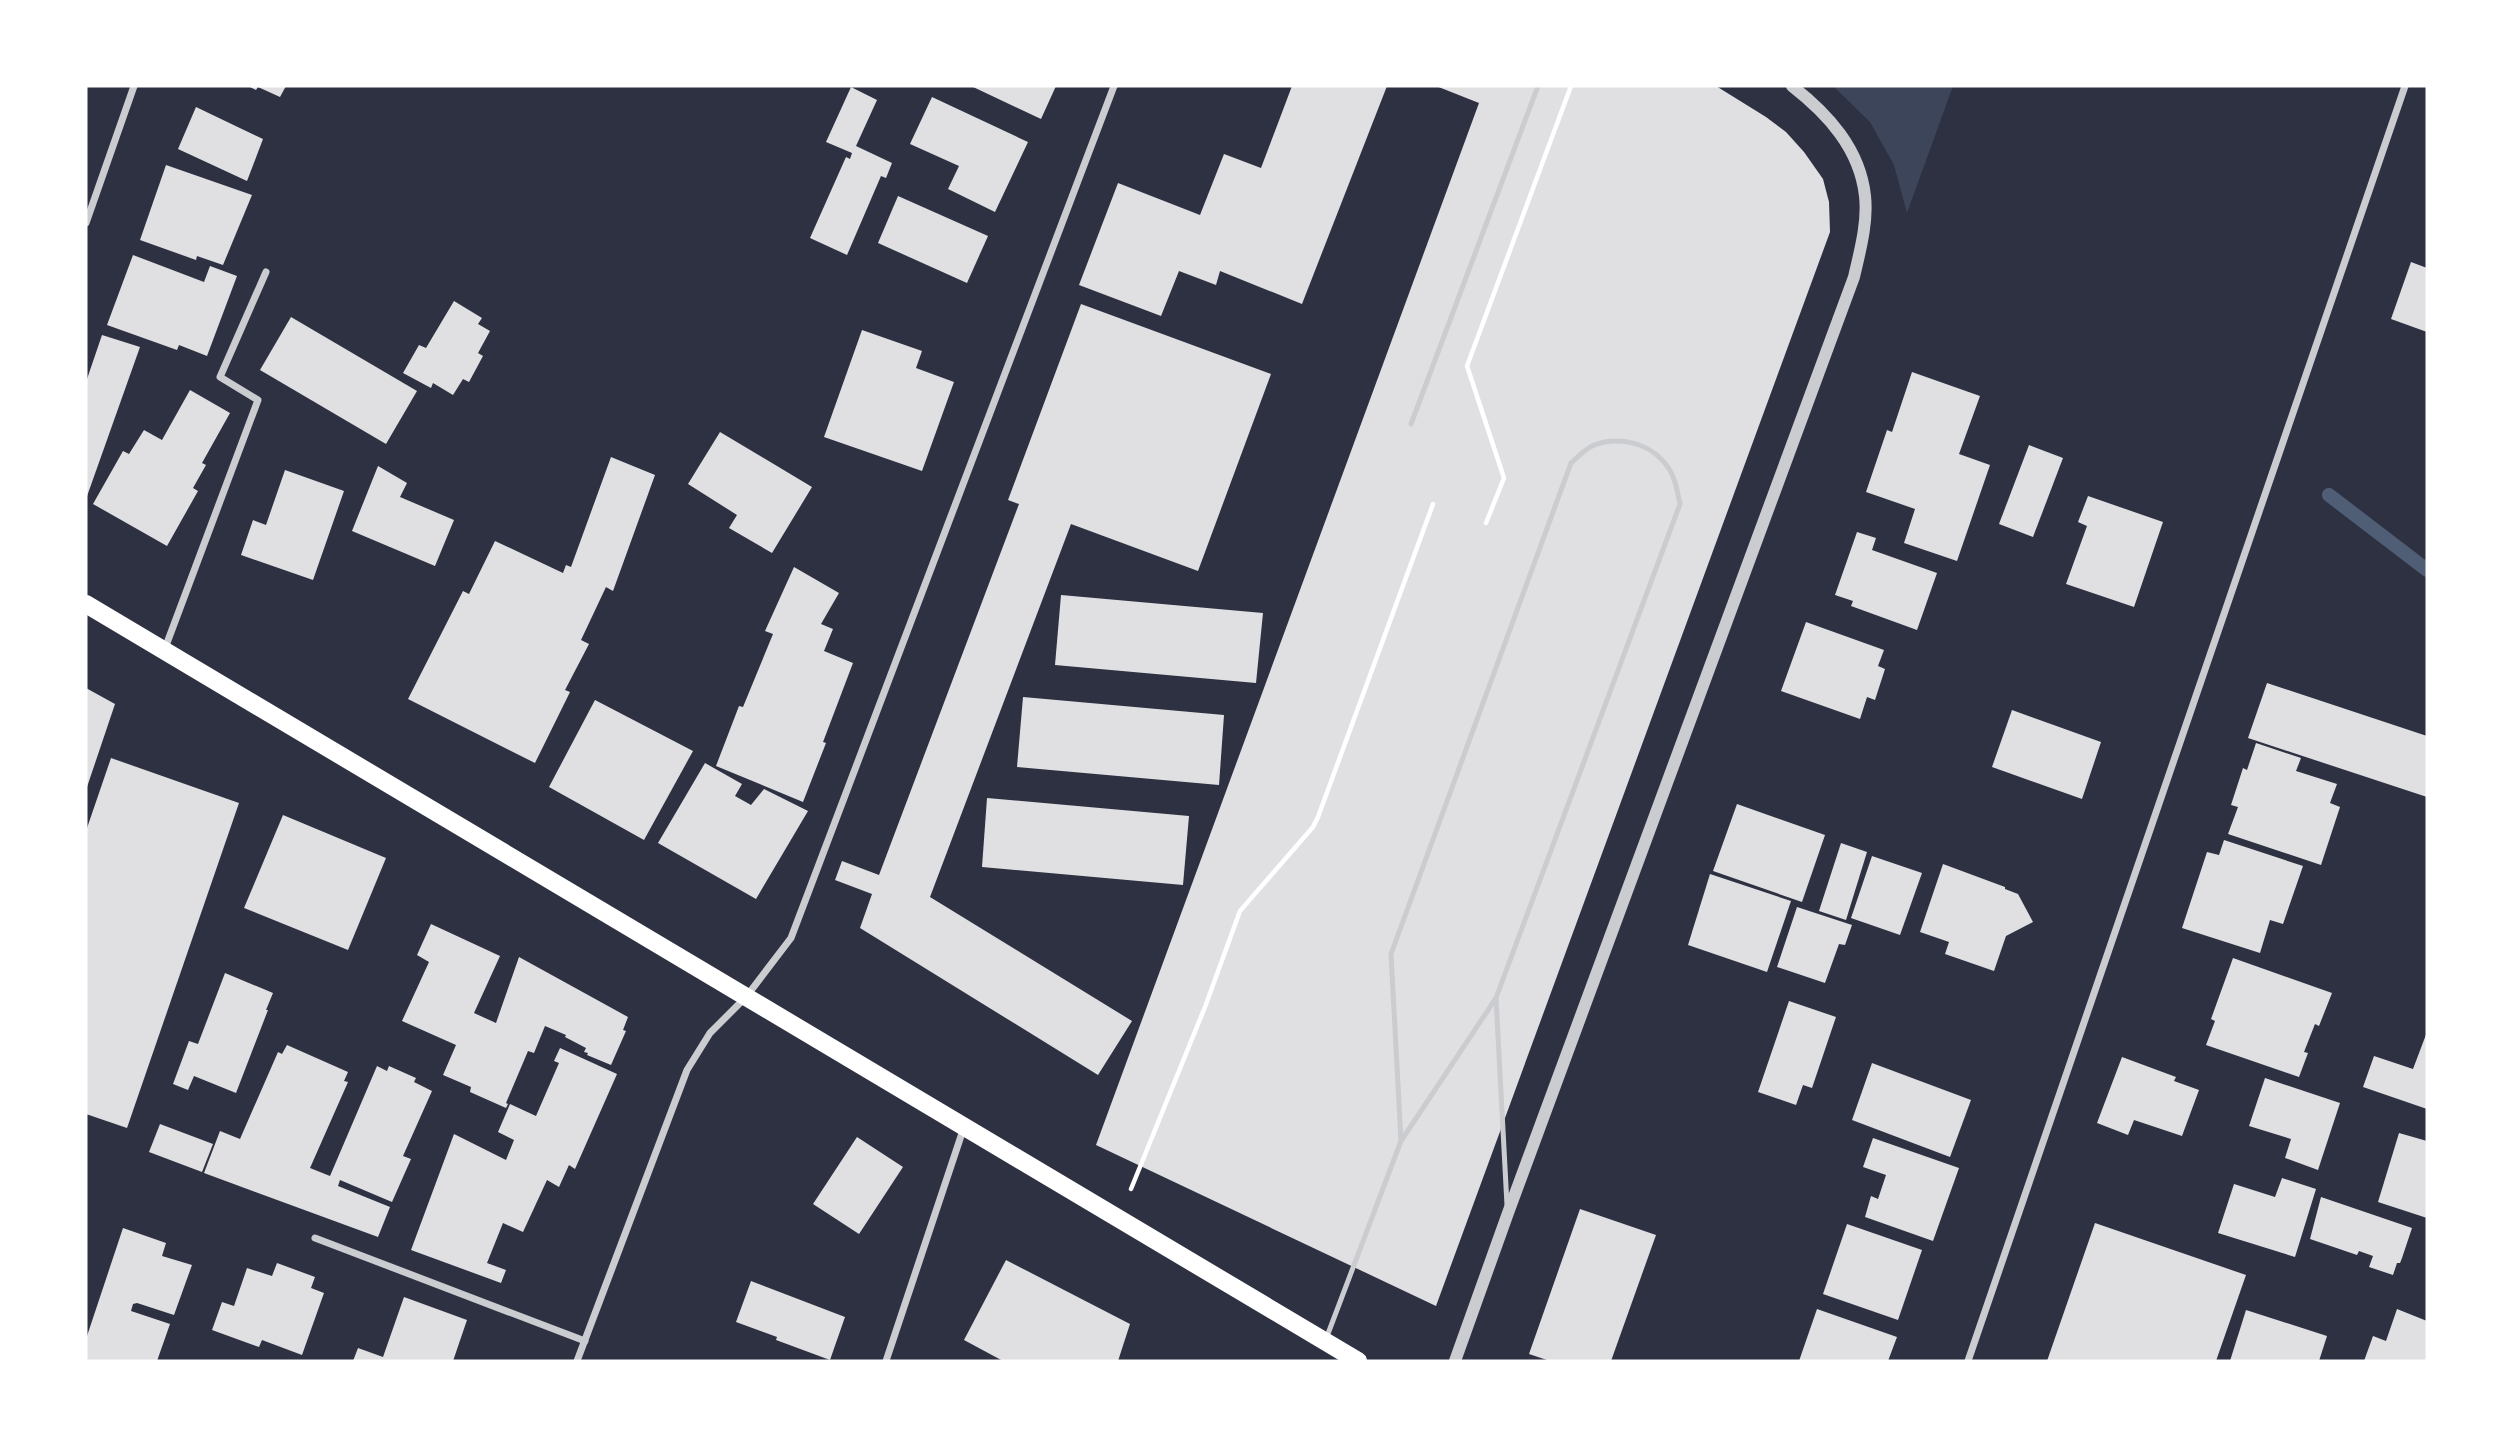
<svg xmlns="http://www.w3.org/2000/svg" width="2513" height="1447" viewBox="0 0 2513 1447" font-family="Rubik,sans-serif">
<rect width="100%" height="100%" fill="#2d3142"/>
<!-- green -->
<path fill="#3c4559" d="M 1833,86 L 1953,86 L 1907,213 L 1894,165 L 1870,122 Z"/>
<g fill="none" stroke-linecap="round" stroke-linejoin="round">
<!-- stream -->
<path stroke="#4f5d75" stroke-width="14" d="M 2329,495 L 2427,570"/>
</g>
<!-- building -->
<g fill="#e0e0e3">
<path d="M 248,86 L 286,86 L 280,97 L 258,87 L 256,90 Z"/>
<path d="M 971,86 L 1056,86 L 1041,119 Z"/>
<path d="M 1292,86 L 1387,86 L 1302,304 L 1220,271 L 1216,285 L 1179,271 L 1161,316 L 1079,285 L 1118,183 L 1200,215 L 1224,154 L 1261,168 Z"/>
<path d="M 1436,86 L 1716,86 L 1766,117 L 1786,132 L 1804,152 L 1823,179 L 1829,202 L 1830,232 L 1436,1306 L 1096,1145 L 1479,103 Z"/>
<path d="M 851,87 L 877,100 L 856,146 L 892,163 L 886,178 L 881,176 L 847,255 L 810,238 L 846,157 L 850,159 L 852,153 L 826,142 Z"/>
<path d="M 932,97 L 1028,142 L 995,212 L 948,189 L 959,166 L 910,144 Z"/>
<path d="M 196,107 L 263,139 L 247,181 L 178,149 Z"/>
<path d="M 166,165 L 252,195 L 223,265 L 197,256 L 196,260 L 140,240 Z"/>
<path d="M 898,196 L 988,236 L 967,283 L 878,243 Z"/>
<path d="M 133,255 L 204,282 L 210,266 L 237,276 L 207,356 L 179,345 L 177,350 L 107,325 Z"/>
<path d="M 2411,262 L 2427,268 L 2427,332 L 2391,319 Z"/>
<path d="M 454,301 L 482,318 L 478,324 L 490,331 L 478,353 L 483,356 L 469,382 L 463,379 L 453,395 L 433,383 L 431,388 L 403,373 L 419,345 L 426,348 Z"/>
<path d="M 1081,304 L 1271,374 L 1198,571 L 1071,524 L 930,897 L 1132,1021 L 1098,1075 L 860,928 L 872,894 L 835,880 L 842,861 L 879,875 L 1019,504 L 1008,500 Z"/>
<path d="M 291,317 L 417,391 L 386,444 L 260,370 Z"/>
<path d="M 862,330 L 922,351 L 916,368 L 954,382 L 922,471 L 824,437 Z"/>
<path d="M 102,335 L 140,347 L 86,499 L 86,382 Z"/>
<path d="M 1912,372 L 1980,396 L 1959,454 L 1990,465 L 1957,561 L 1904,543 L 1915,509 L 1866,492 L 1887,430 L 1892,432 Z"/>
<path d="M 190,390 L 230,413 L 202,463 L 206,465 L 193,488 L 198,491 L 167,546 L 93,504 L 123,451 L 129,454 L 144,430 L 162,440 Z"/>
<path d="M 720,432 L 812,487 L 772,553 L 729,528 L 737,515 L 688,484 Z"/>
<path d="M 2029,445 L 2063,458 L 2033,537 L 1999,524 Z"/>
<path d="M 611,457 L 655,475 L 613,591 L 606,587 L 581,640 L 589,644 L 565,690 L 570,692 L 535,763 L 408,699 L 463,591 L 469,594 L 495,541 L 563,573 L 566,565 L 571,567 Z"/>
<path d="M 378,466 L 407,483 L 400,497 L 454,520 L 435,566 L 352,531 Z"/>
<path d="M 285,470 L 344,491 L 313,580 L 241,555 L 253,520 L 266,525 Z"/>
<path d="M 2088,496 L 2163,522 L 2134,607 L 2066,584 L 2087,526 L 2078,522 Z"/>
<path d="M 1857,532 L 1876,538 L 1872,550 L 1937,573 L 1917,630 L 1851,606 L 1853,601 L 1835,595 Z"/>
<path d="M 794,567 L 839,593 L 821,624 L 833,629 L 824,651 L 853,663 L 823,742 L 826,743 L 803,802 L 716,766 L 739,706 L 743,707 L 773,634 L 765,631 Z"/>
<path d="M 1061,595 L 1263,613 L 1256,683 L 1055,665 Z"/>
<path d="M 1806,622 L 1884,650 L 1878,666 L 1885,669 L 1875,700 L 1867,697 L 1860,719 L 1781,691 Z"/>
<path d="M 2267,683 L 2427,736 L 2427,797 L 2248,738 Z"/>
<path d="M 86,688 L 115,704 L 86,790 Z"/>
<path d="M 1023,697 L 1224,715 L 1219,785 L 1017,767 Z"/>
<path d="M 595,700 L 693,751 L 644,840 L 549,787 Z"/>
<path d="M 2012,710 L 2101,742 L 2082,799 L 1992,767 Z"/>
<path d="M 2256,743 L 2301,758 L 2296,771 L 2337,784 L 2330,803 L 2340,807 L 2321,865 L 2228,834 L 2238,807 L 2231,805 L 2243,768 L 2247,770 Z"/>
<path d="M 111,758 L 239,803 L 127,1128 L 86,1114 L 86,831 Z"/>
<path d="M 705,763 L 742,784 L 735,796 L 751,805 L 764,789 L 808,811 L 756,899 L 658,843 Z"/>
<path d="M 987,798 L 1189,816 L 1183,885 L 982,867 Z"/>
<path d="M 1737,804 L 1825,835 L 1802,902 L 1713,871 Z"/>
<path d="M 283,815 L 386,858 L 348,950 L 244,908 Z"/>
<path d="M 2224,840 L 2303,866 L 2283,924 L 2270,920 L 2260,953 L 2182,928 L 2207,852 L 2219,855 Z"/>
<path d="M 1841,843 L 1867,852 L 1846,920 L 1819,911 Z"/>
<path d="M 1872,856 L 1922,873 L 1900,935 L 1851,918 Z"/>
<path d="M 1943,864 L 2005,887 L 2005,889 L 2018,894 L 2033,922 L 2006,936 L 1994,971 L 1945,954 L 1949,942 L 1920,932 Z"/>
<path d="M 1710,874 L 1791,901 L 1767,972 L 1688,945 Z"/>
<path d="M 1797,907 L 1852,925 L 1845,945 L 1839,944 L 1825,983 L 1777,967 Z"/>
<path d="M 431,924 L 500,956 L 474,1013 L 496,1023 L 519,957 L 628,1017 L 623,1030 L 626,1031 L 611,1065 L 587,1055 L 588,1053 L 584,1052 L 586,1048 L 565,1037 L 566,1035 L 545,1026 L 534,1053 L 528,1051 L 506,1103 L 508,1104 L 506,1108 L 470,1092 L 471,1087 L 443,1075 L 456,1045 L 402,1021 L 429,962 L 417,955 Z"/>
<path d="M 2233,958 L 2332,993 L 2319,1026 L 2315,1024 L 2304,1052 L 2308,1053 L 2299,1077 L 2206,1045 L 2215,1021 L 2211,1019 Z"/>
<path d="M 225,973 L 273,993 L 266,1010 L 268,1010 L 236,1093 L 194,1076 L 188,1090 L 173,1084 L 189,1041 L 198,1044 Z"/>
<path d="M 1789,1001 L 1836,1017 L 1812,1088 L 1803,1085 L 1796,1105 L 1758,1092 Z"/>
<path d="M 2427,1032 L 2427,1109 L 2363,1087 L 2374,1056 L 2413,1069 Z"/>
<path d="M 287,1045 L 348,1072 L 344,1081 L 348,1082 L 310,1168 L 330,1176 L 377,1066 L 387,1071 L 389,1066 L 416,1078 L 414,1082 L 432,1091 L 403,1156 L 411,1159 L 392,1202 L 340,1180 L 338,1186 L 390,1207 L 378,1237 L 204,1173 L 220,1131 L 240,1139 L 278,1052 L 282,1054 Z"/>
<path d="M 560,1048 L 617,1074 L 575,1169 L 569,1165 L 559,1187 L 547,1180 L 523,1232 L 503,1223 L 487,1263 L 506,1270 L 501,1283 L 411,1250 L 454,1134 L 506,1160 L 514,1140 L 498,1132 L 510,1104 L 536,1116 L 559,1063 L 554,1061 Z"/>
<path d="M 2122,1057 L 2176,1077 L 2174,1081 L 2199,1090 L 2182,1136 L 2134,1120 L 2128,1135 L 2097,1123 Z"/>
<path d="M 1872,1063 L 1971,1100 L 1950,1157 L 1852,1120 Z"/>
<path d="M 2265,1078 L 2340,1103 L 2318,1170 L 2285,1158 L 2291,1139 L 2249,1126 Z"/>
<path d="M 160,1124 L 213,1144 L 202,1172 L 149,1152 Z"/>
<path d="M 2399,1133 L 2427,1141 L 2427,1218 L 2378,1202 Z"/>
<path d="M 857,1137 L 903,1167 L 859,1234 L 813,1204 Z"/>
<path d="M 1873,1138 L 1959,1168 L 1933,1241 L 1865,1217 L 1871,1196 L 1878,1199 L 1886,1175 L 1863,1167 Z"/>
<path d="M 2282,1178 L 2316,1189 L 2295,1257 L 2218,1233 L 2234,1184 L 2275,1197 Z"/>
<path d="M 2321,1197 L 2412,1228 L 2402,1258 L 2400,1263 L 2397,1263 L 2393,1275 L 2369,1267 L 2373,1256 L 2359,1251 L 2357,1255 L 2310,1239 Z"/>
<path d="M 1580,1209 L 1656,1235 L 1611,1361 L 1550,1361 L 1529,1354 Z"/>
<path d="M 2095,1223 L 2246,1275 L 2216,1361 L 2047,1361 Z"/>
<path d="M 1847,1224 L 1922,1250 L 1898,1320 L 1823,1294 Z"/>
<path d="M 123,1228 L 166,1243 L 162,1256 L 192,1265 L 174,1315 L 137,1303 L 133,1304 L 131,1311 L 170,1324 L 157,1361 L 86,1361 L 86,1339 Z"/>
<path d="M 1006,1260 L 1130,1324 L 1118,1361 L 1003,1361 L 964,1340 Z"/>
<path d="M 277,1263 L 315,1277 L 311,1288 L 324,1293 L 302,1355 L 262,1340 L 259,1347 L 212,1330 L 222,1302 L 234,1306 L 247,1268 L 272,1276 Z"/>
<path d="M 751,1281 L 845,1317 L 830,1360 L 776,1340 L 777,1337 L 736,1322 Z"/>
<path d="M 404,1297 L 467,1320 L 453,1361 L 353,1361 L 358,1348 L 383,1357 Z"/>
<path d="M 1817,1309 L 1897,1337 L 1888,1361 L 1799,1361 Z"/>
<path d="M 2397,1309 L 2427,1321 L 2427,1361 L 2364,1361 L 2373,1336 L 2386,1341 Z"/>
<path d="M 2246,1310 L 2327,1336 L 2319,1361 L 2230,1361 Z"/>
</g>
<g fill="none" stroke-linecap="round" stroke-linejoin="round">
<!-- path -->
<g stroke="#fff" stroke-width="4.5">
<path d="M 1486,523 L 1504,478 L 1467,366 L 1571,86"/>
<path d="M 1131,1189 L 1205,1007 L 1240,911 L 1313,827 L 1318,817 L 1433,504"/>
</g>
<!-- service -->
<g stroke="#caccd0" stroke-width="5">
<path d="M 1411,424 L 1538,86"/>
<path d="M 1496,998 L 1507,1205"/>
<path d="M 1326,1339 L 1401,1141 L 1496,998 L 1680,504 C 1677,489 1674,471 1662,460 C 1645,441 1614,436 1592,446 C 1584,450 1577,458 1571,463 L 1391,954 L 1401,1141"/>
</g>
<!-- minor -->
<g stroke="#caccd0" stroke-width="7">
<path d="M 86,223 L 134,86"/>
<path d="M 164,651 L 258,400 L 220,377 L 266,272"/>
<path d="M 315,1238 L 585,1341"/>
<path d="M 577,1361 L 687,1070 L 710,1033 L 746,997 L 791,938 L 1114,86"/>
<path d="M 886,1361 L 964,1127"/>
<path d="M 1968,1361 L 2405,86"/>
</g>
<!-- tertiary -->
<path stroke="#caccd0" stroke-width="12" d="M 1455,1361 L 1508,1213 L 1854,277 C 1860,251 1868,222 1865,196 C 1860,149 1828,114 1792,86"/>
<!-- primary -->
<path stroke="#fff" stroke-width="18" d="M 86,604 L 1358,1361"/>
</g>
<!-- border -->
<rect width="2513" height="1447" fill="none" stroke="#ffffff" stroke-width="175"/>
</svg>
